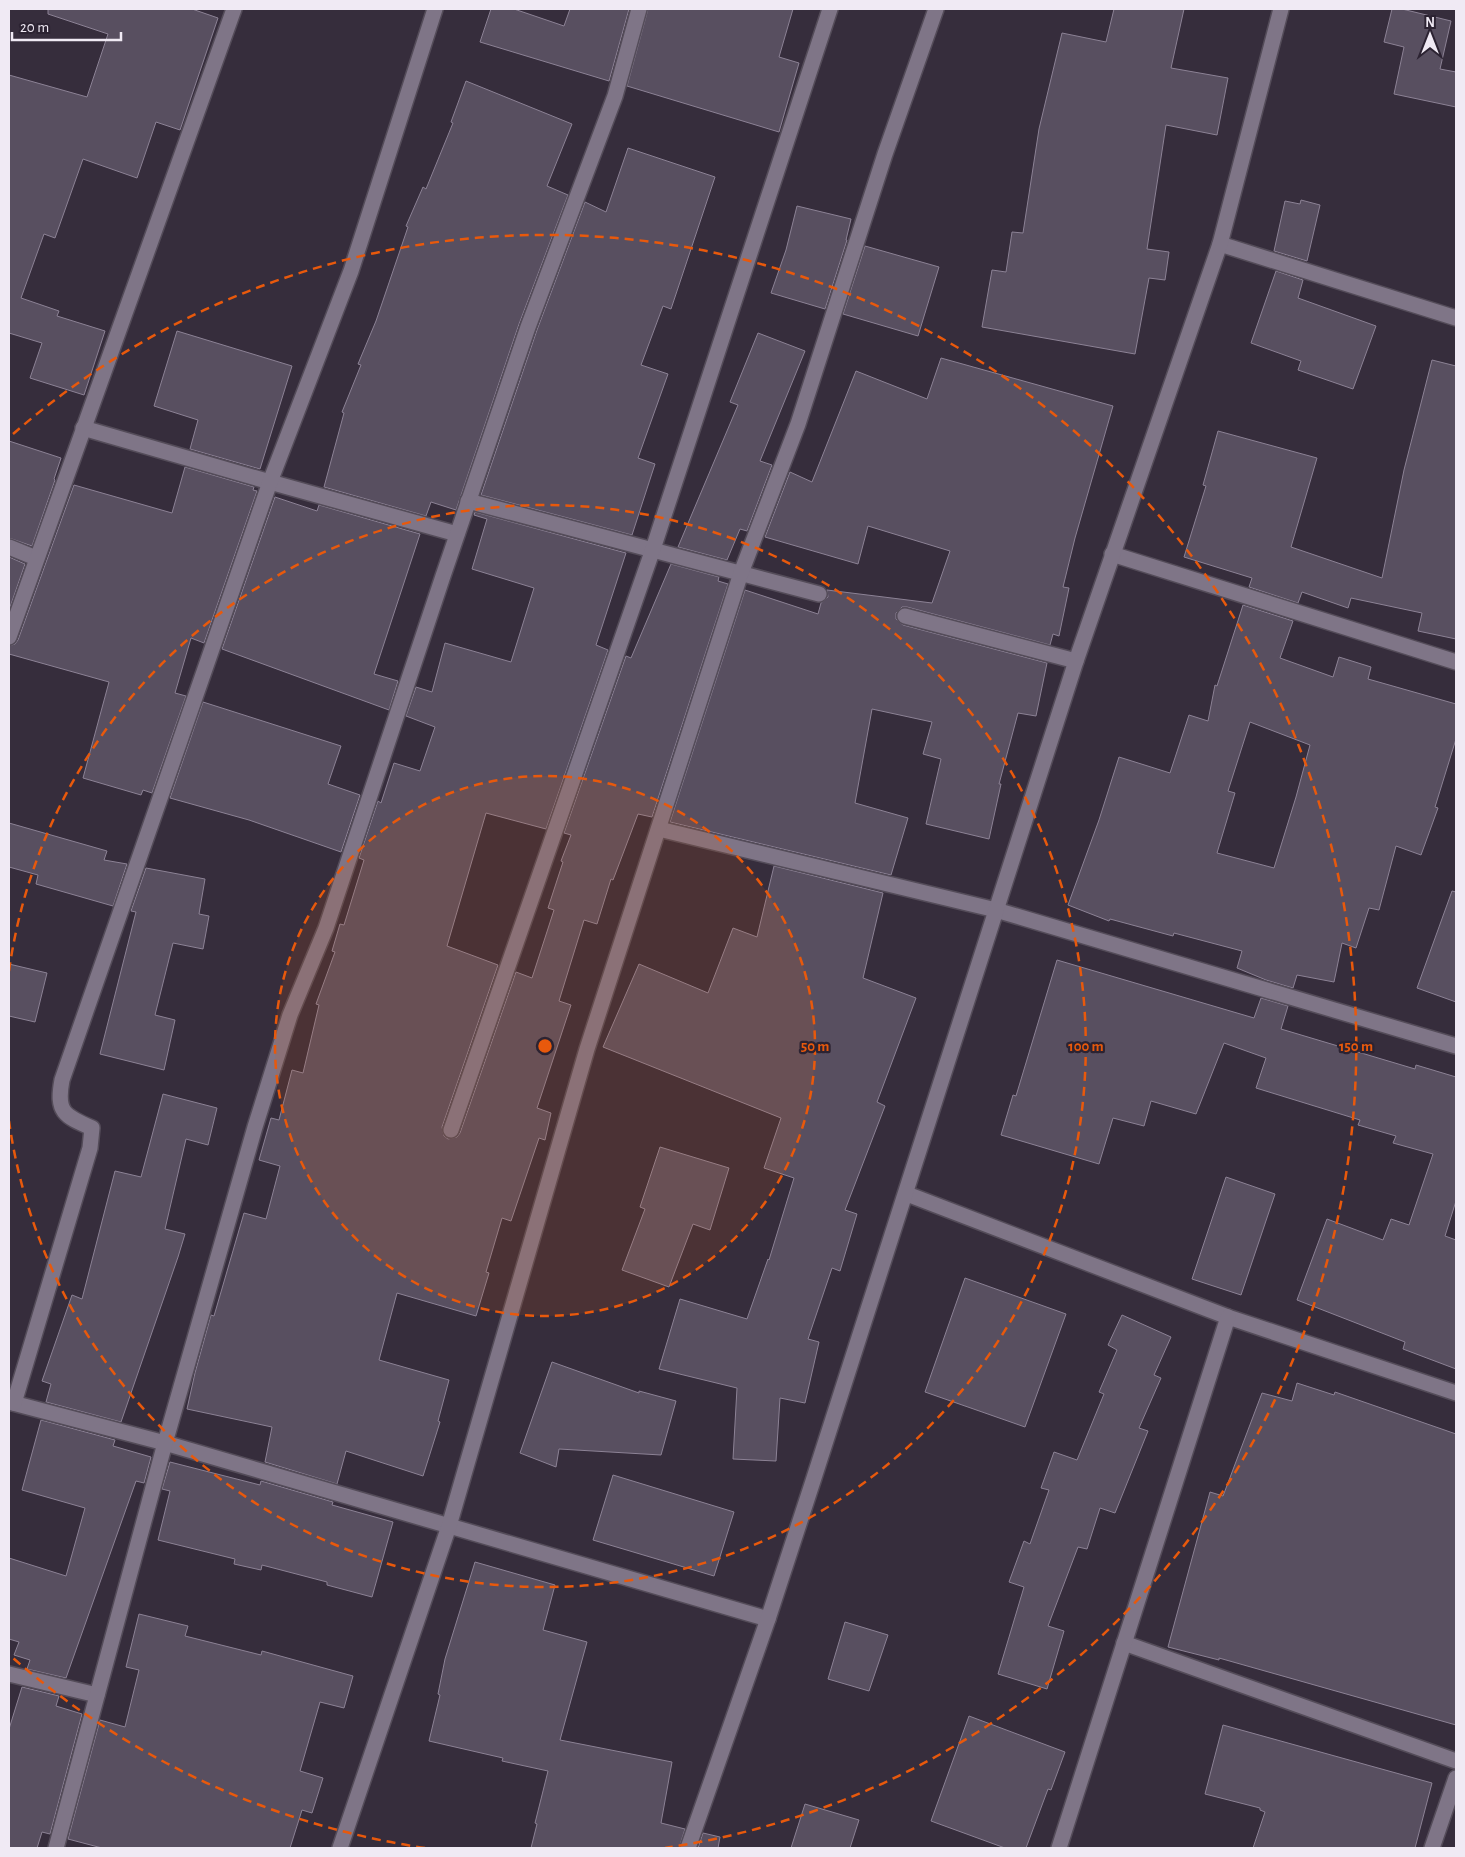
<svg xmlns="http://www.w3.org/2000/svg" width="1465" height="1857" viewBox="0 0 1465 1857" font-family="'Alegreya Sans',sans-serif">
<rect width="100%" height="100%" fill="#362d3c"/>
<!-- building -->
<g fill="#584f60" stroke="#8c8295" fill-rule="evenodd">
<path d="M 48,9 L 192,9 L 218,18 L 180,130 L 156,122 L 137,178 L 83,159 L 55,238 L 44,234 L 21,298 L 59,311 L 57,316 L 105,331 L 84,395 L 30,378 L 42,343 L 9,333 L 9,75 L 87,97 L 108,34 L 48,14 Z"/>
<path d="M 491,9 L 514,9 L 564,26 L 570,9 L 629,9 L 609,81 L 480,42 Z"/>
<path d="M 648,9 L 793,9 L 779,57 L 799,63 L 779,132 L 627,86 Z"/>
<path d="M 1114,9 L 1184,9 L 1171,68 L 1228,78 L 1217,135 L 1166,125 L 1147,249 L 1169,252 L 1165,280 L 1149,278 L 1135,354 L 982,327 L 992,270 L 1006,272 L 1012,232 L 1023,233 L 1039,129 L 1062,33 L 1106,42 Z"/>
<path d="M 1392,9 L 1402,9 L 1451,21 L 1440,69 L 1456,72 L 1456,107 L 1394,94 L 1404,47 L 1384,42 Z"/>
<path d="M 466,81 L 572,124 L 547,186 L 568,195 L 519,324 L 456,510 L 431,502 L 426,516 L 324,487 L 344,413 L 342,412 L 361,365 L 358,364 L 376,321 L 408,227 L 406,226 L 423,187 L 426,189 L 453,123 L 451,122 Z"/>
<path d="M 628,148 L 715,177 L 671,309 L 663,306 L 641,365 L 668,374 L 638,458 L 655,464 L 632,535 L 481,495 L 537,330 L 585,202 L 606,212 Z"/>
<path d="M 1301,200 L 1320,205 L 1307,261 L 1274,251 L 1285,201 L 1300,204 Z"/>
<path d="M 797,206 L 851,219 L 846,240 L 847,240 L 825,309 L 771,293 L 786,250 Z"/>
<path d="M 865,246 L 939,267 L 918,336 L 843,314 Z"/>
<path d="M 1276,271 L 1303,280 L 1298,298 L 1376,326 L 1353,389 L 1298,370 L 1301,361 L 1251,343 Z"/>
<path d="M 177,331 L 292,366 L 260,469 L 190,449 L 198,420 L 154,406 Z"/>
<path d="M 758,333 L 805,351 L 760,461 L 772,465 L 747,531 L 740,529 L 727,560 L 678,547 L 738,405 L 730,402 Z"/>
<path d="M 941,358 L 1113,406 L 1075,538 L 1063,587 L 1069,588 L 1059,636 L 1053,634 L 1050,645 L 907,607 L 902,607 L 896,613 L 896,619 L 903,625 L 1047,663 L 1036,716 L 1018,713 L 999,784 L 1001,784 L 989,839 L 926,824 L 941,759 L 923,754 L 932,722 L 872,709 L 855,803 L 908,818 L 891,875 L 670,822 L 745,590 L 818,614 L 821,603 L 828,597 L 827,590 L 932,603 L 950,551 L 868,526 L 858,564 L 765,537 L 790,472 L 812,482 L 856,371 L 927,399 Z"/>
<path d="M 1432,360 L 1456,366 L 1456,639 L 1418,631 L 1422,613 L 1351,598 L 1348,608 L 1302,592 L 1298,603 L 1249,587 L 1252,578 L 1184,557 L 1206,486 L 1203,485 L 1218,431 L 1317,458 L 1291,547 L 1382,578 L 1404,470 Z"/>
<path d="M 9,441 L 61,458 L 54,479 L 55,480 L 32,546 L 9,538 Z"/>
<path d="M 185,467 L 254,487 L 253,490 L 257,491 L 204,643 L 191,638 L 175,693 L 186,696 L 152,793 L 143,790 L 141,795 L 83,778 L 109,682 L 9,654 L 9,646 L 15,644 L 18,640 L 74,485 L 172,513 Z"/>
<path d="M 275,497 L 317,511 L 319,505 L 420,534 L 374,674 L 398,681 L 389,710 L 222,649 Z"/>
<path d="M 475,512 L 626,553 L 596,645 L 608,650 L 546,829 L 486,813 L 447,946 L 498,965 L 442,1127 L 444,1136 L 448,1139 L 457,1137 L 460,1133 L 516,972 L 532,978 L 554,910 L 548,908 L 563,862 L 561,861 L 571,835 L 564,833 L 626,656 L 631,658 L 671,564 L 719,577 L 718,581 L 728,584 L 652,817 L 638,814 L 613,880 L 611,879 L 597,924 L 584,920 L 559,1001 L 571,1005 L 537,1108 L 551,1113 L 545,1140 L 539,1138 L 511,1221 L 502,1218 L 486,1272 L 489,1273 L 476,1316 L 397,1293 L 379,1360 L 449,1380 L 438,1421 L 440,1422 L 423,1476 L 346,1451 L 337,1484 L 265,1462 L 272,1427 L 187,1409 L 195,1373 L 211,1315 L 214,1316 L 244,1213 L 266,1219 L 280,1166 L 259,1160 L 271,1118 L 279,1120 L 292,1070 L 303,1073 L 319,1005 L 316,1004 L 335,952 L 332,951 L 340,924 L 344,925 L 364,860 L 359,858 L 378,801 L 381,803 L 394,763 L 420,771 L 435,727 L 406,716 L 416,687 L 432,692 L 445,643 L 511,662 L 534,588 L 472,569 L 487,519 L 474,515 Z"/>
<path d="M 9,557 L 25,564 L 9,610 Z"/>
<path d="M 1243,605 L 1293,621 L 1280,658 L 1333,677 L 1339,657 L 1371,667 L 1368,679 L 1456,704 L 1456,739 L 1435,807 L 1438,808 L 1421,855 L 1396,846 L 1379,910 L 1369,908 L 1356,948 L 1342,943 L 1334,982 L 1297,975 L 1293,988 L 1266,980 L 1237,968 L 1242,951 L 1174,933 L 1173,936 L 1110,919 L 1109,921 L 1068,905 L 1099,820 L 1119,757 L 1170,773 L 1189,715 L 1208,721 L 1215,685 L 1217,686 ZM 1250,722 L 1310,745 L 1296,797 L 1274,868 L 1217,853 L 1235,793 L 1228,791 Z"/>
<path d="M 203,702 L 341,746 L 328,784 L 360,795 L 341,852 L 249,820 L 170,798 Z"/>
<path d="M 9,823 L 107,851 L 104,860 L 127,864 L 113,906 L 36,884 L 38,875 L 9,867 Z"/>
<path d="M 774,866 L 883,893 L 863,978 L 916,998 L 877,1102 L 885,1106 L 845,1210 L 857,1214 L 840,1271 L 832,1268 L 808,1339 L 819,1342 L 805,1403 L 780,1398 L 776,1461 L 733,1459 L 737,1388 L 659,1369 L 680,1299 L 747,1319 L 768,1259 L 769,1260 L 794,1178 L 764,1168 L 781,1118 L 603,1047 L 639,964 L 708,993 L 733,928 L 757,937 Z"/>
<path d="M 146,868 L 205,879 L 199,914 L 209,916 L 203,949 L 173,943 L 155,1015 L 175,1020 L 164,1070 L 100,1054 L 136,912 L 131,911 Z"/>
<path d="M 1452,891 L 1456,892 L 1456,1002 L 1417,988 Z"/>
<path d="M 1057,960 L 1254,1018 L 1261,998 L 1288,1006 L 1281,1029 L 1415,1069 L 1416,1065 L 1456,1077 L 1456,1201 L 1445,1236 L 1456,1240 L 1456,1369 L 1403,1349 L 1405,1342 L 1297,1300 L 1327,1219 L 1383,1240 L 1391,1219 L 1409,1225 L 1433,1154 L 1393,1143 L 1396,1136 L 1358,1125 L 1360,1120 L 1256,1088 L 1266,1058 L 1224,1043 L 1196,1114 L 1151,1101 L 1144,1126 L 1113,1118 L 1099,1164 L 1001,1135 L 1013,1095 L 1016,1096 Z"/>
<path d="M 9,964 L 47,973 L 35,1022 L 9,1016 Z"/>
<path d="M 163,1094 L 217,1108 L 208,1145 L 186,1139 L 165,1229 L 185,1234 L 178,1257 L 121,1422 L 46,1402 L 51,1384 L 42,1381 L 72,1295 L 82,1299 L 115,1171 L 141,1177 Z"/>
<path d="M 660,1147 L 729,1168 L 710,1230 L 693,1224 L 669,1287 L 622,1270 L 645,1209 L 640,1207 Z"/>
<path d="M 1226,1177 L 1275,1194 L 1241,1295 L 1192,1279 Z"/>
<path d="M 965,1278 L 1066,1314 L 1025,1427 L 925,1392 Z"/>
<path d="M 1122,1315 L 1171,1337 L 1154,1375 L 1161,1378 L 1139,1428 L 1148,1431 L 1115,1513 L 1100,1508 L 1087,1549 L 1078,1547 L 1048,1626 L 1064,1631 L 1047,1689 L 998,1674 L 1024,1587 L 1009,1582 L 1024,1541 L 1030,1544 L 1049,1490 L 1041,1488 L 1054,1452 L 1077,1460 L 1104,1394 L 1099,1392 L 1117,1350 L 1108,1345 Z"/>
<path d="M 552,1362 L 639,1393 L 639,1391 L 676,1401 L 661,1455 L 559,1449 L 556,1467 L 520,1453 Z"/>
<path d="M 1297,1383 L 1334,1395 L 1335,1392 L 1456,1434 L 1456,1725 L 1219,1658 L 1219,1660 L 1168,1647 L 1210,1492 L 1223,1496 L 1262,1393 L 1292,1401 Z"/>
<path d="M 41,1420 L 115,1440 L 113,1446 L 151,1457 L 144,1483 L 136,1481 L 66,1678 L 27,1669 L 30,1660 L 14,1655 L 19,1642 L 9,1639 L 9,1558 L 66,1576 L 85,1508 L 22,1490 Z"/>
<path d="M 170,1462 L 260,1485 L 261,1481 L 333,1502 L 332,1505 L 393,1522 L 372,1597 L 327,1585 L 327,1582 L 262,1565 L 261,1570 L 234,1564 L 235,1559 L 158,1540 L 170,1491 L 162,1489 Z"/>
<path d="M 613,1475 L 734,1512 L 714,1576 L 593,1540 Z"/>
<path d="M 475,1562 L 555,1585 L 543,1630 L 587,1642 L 560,1740 L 672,1762 L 661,1823 L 685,1829 L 679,1848 L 531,1848 L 537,1824 L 535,1823 L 548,1771 L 502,1761 L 503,1758 L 429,1741 L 440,1695 L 438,1694 L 445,1659 Z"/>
<path d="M 139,1614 L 188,1626 L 185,1636 L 261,1655 L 262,1651 L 353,1676 L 344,1708 L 320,1702 L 300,1771 L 323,1778 L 312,1813 L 302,1810 L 290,1848 L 102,1848 L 68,1839 L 100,1720 L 125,1727 L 139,1670 L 126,1667 Z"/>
<path d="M 845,1622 L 888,1635 L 869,1691 L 828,1679 Z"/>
<path d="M 22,1687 L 59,1696 L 56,1706 L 82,1714 L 50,1834 L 42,1832 L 37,1848 L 9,1848 L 9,1729 Z"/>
<path d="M 969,1716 L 1065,1752 L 1051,1790 L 1048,1789 L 1026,1848 L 1005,1848 L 931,1821 Z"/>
<path d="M 1223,1725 L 1432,1783 L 1415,1848 L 1253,1848 L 1265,1812 L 1260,1810 L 1260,1808 L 1205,1794 Z"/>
<path d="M 805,1804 L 859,1820 L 850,1848 L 791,1848 Z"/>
<path d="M 703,1833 L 720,1837 L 718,1848 L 698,1848 Z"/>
</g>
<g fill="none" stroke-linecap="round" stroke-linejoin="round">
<!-- minor casing -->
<g stroke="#544c59" stroke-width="18">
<g id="minor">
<path d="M 1220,244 L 1456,318"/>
<path d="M 83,428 L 270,482 L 457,534"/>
<path d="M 468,501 L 819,594"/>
<path d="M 9,547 L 36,558"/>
<path d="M 1112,554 L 1456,662"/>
<path d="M 905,616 L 1076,661"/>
<path d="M 9,637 L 234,9"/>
<path d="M 659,829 L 996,910 L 1456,1046"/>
<path d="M 451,1130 L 653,549 L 830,9"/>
<path d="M 907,1194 L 1228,1317 L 1456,1393"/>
<path d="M 9,1402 L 165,1443 L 768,1619"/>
<path d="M 14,1403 L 90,1148 L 92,1128 C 64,1116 56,1112 62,1080 L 270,482 L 351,271 L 435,9"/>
<path d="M 1124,1643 L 1456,1761"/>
<path d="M 9,1674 L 97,1695"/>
<path d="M 56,1848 L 165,1443 L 255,1127 L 290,1015 L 326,928 L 443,576 L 528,327 L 615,96 L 639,9"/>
<path d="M 340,1848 L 449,1526 L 587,1049 L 741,573 L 798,424 L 885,154 L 936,9"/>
<path d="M 688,1848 L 768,1619 L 813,1481 L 1076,661 L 1220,244 L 1281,9"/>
<path d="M 1059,1848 L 1228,1317"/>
<path d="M 1432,1848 L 1456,1778"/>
</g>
</g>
<!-- minor -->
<use href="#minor" stroke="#7f7587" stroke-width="15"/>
</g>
<!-- distance rings -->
<circle cx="545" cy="1046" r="270" fill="#e8590c" fill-opacity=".12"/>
<g fill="none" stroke="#e8590c" stroke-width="2.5" stroke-dasharray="9 6">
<circle cx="545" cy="1046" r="270"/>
<path d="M9 971A541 541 0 1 1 9 1121"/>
<path d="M425 1848A811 811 0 0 1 13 1658M13 434A811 811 0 1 1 665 1848"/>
</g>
<circle cx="545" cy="1046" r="8" fill="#e8590c" stroke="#2c2332" stroke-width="2.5"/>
<g font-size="15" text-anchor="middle" font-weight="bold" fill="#e8590c" stroke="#2c2332" stroke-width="4.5" stroke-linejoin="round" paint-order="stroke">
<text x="815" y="1051">50 m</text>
<text x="1086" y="1051">100 m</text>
<text x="1356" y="1051">150 m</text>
</g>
<!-- border -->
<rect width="1465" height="1857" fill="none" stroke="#f0eaf4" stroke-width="20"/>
<!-- north arrow -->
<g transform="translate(1430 35)" stroke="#2c2332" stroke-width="4" paint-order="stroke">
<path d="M0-4L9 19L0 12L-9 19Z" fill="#f0eaf4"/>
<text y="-8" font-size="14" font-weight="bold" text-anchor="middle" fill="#f0eaf4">N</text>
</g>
<!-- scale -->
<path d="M12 32v8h109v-8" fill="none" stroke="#f0eaf4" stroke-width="2.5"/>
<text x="20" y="32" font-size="15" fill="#f0eaf4" stroke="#2c2332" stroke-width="4" paint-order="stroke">20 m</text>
</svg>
